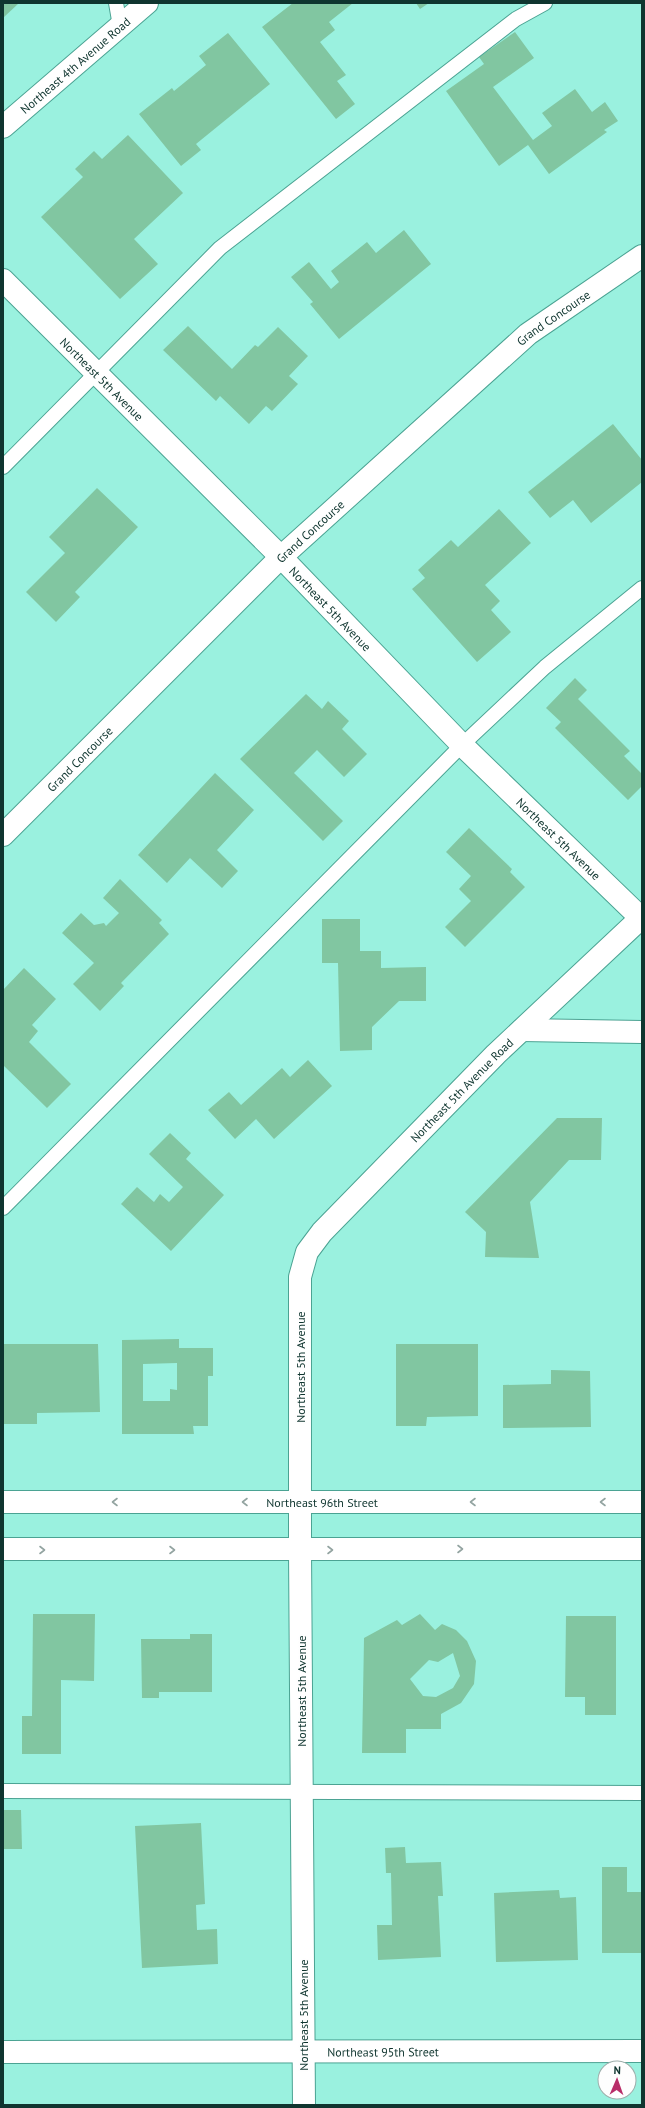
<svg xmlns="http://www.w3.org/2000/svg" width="645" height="2108" viewBox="0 0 645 2108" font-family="'PT Sans',sans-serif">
<rect width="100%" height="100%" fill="#9af1df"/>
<!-- building -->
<g fill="#81c6a1" fill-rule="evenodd">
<path d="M 3,3 L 19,3 L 3,18 Z"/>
<path d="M 293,3 L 353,3 L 329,22 L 335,30 L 320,42 L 346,75 L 337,81 L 355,104 L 336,119 L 262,27 Z"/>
<path d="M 416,3 L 429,3 L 420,9 Z"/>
<path d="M 515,32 L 534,58 L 493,87 L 533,140 L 552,126 L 542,113 L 575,89 L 592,112 L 605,102 L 618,121 L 604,130 L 607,132 L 549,174 L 528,145 L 499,166 L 446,91 L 484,64 L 479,57 Z"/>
<path d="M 228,33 L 270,84 L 196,144 L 201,150 L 181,166 L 139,114 L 172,88 L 174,91 L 206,65 L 199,56 Z"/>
<path d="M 128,135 L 183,193 L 134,239 L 158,264 L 120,299 L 41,217 L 83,177 L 75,169 L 94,151 L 102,159 Z"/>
<path d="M 404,230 L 431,264 L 339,339 L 310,304 L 313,302 L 291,277 L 309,262 L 331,289 L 339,282 L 331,271 L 367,242 L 376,253 Z"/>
<path d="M 188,326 L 232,369 L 255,345 L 258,347 L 278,327 L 308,356 L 289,376 L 298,384 L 272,411 L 266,406 L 249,424 L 220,396 L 216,401 L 163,350 Z"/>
<path d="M 613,424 L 642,460 L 642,482 L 591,523 L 573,500 L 550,518 L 528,492 Z"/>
<path d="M 97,488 L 138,527 L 75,592 L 80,597 L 56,622 L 26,592 L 65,553 L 49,537 Z"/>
<path d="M 499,509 L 531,543 L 485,585 L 500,601 L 491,610 L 511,632 L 477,662 L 412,589 L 425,578 L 418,570 L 451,540 L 458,547 Z"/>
<path d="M 575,678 L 587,690 L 578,699 L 630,751 L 624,756 L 642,774 L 642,786 L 628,800 L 555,728 L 561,722 L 546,708 Z"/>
<path d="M 306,694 L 322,709 L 328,701 L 349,721 L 342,729 L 367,754 L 344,777 L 317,750 L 294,773 L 343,821 L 323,841 L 240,759 Z"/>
<path d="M 215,773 L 254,810 L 217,850 L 238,871 L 222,888 L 190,858 L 167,883 L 138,855 Z"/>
<path d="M 469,828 L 512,869 L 510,872 L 525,887 L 465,947 L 445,927 L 471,901 L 459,889 L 471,876 L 446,852 Z"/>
<path d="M 120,879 L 162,920 L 159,923 L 169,934 L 121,983 L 124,986 L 100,1011 L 73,984 L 94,963 L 62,933 L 81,913 L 94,925 L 104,923 L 106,926 L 119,913 L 103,898 Z"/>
<path d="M 322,919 L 360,919 L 360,951 L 381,951 L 381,968 L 426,967 L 426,1001 L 399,1001 L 372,1027 L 372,1050 L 340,1051 L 338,963 L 322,963 Z"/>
<path d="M 24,968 L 56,999 L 32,1025 L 38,1031 L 29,1042 L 71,1084 L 47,1108 L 3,1065 L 3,990 Z"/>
<path d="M 308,1060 L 332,1086 L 274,1139 L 256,1119 L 235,1139 L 208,1110 L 229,1092 L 241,1105 L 282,1068 L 290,1077 Z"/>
<path d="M 557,1118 L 602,1118 L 601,1160 L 569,1160 L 530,1202 L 539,1258 L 485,1257 L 486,1232 L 465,1212 Z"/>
<path d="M 170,1133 L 191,1153 L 186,1159 L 224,1195 L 171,1251 L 121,1204 L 137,1187 L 154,1202 L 160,1194 L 169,1202 L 183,1187 L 149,1154 Z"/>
<path d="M 179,1339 L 179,1348 L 213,1348 L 213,1376 L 208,1376 L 208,1426 L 193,1426 L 194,1434 L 122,1434 L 122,1340 ZM 177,1363 L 177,1390 L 170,1389 L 170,1401 L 143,1401 L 143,1364 Z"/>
<path d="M 3,1344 L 98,1344 L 100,1412 L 37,1413 L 37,1424 L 3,1424 Z"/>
<path d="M 396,1344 L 478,1344 L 478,1416 L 427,1417 L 426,1426 L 396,1426 Z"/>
<path d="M 551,1370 L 590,1371 L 591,1427 L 503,1428 L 503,1385 L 551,1384 Z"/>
<path d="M 33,1614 L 95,1614 L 94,1681 L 61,1680 L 61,1754 L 22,1754 L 22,1716 L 32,1716 Z"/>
<path d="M 420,1614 L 435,1630 L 442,1624 L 456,1630 L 467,1641 L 476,1661 L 474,1684 L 461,1703 L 441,1714 L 441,1729 L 406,1729 L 406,1753 L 362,1753 L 364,1638 L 397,1620 L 402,1625 ZM 453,1653 L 460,1676 L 453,1688 L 436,1697 L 423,1696 L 410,1679 L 429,1660 L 438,1662 Z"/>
<path d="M 566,1616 L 616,1616 L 616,1715 L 585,1715 L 585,1697 L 565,1697 Z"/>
<path d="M 190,1634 L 212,1634 L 212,1692 L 159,1692 L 159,1698 L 142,1698 L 141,1639 L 190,1639 Z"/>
<path d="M 3,1810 L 21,1810 L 22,1849 L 3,1849 Z"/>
<path d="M 201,1823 L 205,1904 L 196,1905 L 197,1930 L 217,1929 L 218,1964 L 142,1968 L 135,1826 Z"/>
<path d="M 405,1847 L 406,1863 L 441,1862 L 443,1896 L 438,1896 L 441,1957 L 378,1960 L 377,1925 L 392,1925 L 391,1873 L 386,1873 L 385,1848 Z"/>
<path d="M 602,1867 L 627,1867 L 627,1892 L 642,1892 L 642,1953 L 602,1953 Z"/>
<path d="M 559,1890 L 560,1898 L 576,1897 L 578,1960 L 496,1962 L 494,1893 Z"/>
</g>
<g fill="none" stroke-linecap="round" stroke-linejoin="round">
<!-- service casing -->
<g stroke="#4ba393" stroke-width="16">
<g id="service">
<path d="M 116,3 L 120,26"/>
<path d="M 3,467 L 220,248 L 516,19 L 545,3"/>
<path d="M 3,1208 L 462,745 L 545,667 L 642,588"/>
<path d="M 3,1791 L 642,1793"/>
</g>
</g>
<!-- minor casing -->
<g stroke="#4ba393" stroke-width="24">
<g id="minor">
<path id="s1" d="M 3,127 L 147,3"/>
<path id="s2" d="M 3,280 L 281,557 L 462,745 L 642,919"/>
<path d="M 522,1030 L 642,1032"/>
<path id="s3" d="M 3,2052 L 642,2051"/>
<path id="s4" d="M 304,2105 L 300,1550 L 300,1277 L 307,1252 L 322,1232 L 496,1054 L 642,917"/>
</g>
</g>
<!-- tertiary casing -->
<g stroke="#4ba393" stroke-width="24">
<g id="tertiary">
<path id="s5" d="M 3,835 L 281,557 L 528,334 L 642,256"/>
<path id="s6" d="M 3,1502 L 642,1502"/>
<path d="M 3,1549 L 642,1549"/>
</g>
</g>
<!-- service -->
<use href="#service" stroke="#fff" stroke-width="14"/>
<!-- minor -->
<use href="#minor" stroke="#fff" stroke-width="22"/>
<!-- tertiary -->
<use href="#tertiary" stroke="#fff" stroke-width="22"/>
</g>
<!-- one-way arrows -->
<defs><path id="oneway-chevron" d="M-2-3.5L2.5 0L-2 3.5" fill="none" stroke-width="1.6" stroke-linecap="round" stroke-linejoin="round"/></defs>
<g stroke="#93a4a1">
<use href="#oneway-chevron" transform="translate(115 1502) rotate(180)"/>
<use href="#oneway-chevron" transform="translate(245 1502) rotate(180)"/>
<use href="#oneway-chevron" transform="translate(473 1502) rotate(-180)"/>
<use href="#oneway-chevron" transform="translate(603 1502) rotate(-180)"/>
<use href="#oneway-chevron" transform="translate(460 1549)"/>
<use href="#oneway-chevron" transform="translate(42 1550)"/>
<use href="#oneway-chevron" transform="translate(172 1550)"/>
<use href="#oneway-chevron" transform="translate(330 1550)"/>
</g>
<g text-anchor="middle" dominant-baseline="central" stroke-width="3.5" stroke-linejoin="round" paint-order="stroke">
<!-- street labels -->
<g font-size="12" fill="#0f352f" stroke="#fefefe">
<text stroke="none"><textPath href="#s1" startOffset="95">Northeast 4th Avenue Road</textPath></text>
<text stroke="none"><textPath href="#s5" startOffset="756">Grand Concourse</textPath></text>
<text stroke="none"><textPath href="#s2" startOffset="140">Northeast 5th Avenue</textPath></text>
<text stroke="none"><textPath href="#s5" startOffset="432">Grand Concourse</textPath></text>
<text stroke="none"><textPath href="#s2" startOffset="464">Northeast 5th Avenue</textPath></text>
<text stroke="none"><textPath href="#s5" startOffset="108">Grand Concourse</textPath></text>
<text stroke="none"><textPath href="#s2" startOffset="788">Northeast 5th Avenue</textPath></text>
<text stroke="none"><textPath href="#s4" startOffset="1078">Northeast 5th Avenue Road</textPath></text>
<text transform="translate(300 1367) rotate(-90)">Northeast 5th Avenue</text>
<text stroke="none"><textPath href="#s6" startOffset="319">Northeast 96th Street</textPath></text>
<text transform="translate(301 1691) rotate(-90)">Northeast 5th Avenue</text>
<text transform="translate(303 2015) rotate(-90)">Northeast 5th Avenue</text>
<text stroke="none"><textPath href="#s3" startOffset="380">Northeast 95th Street</textPath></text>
</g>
</g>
<!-- border -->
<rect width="645" height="2108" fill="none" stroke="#0f352f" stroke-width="8"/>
<!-- north arrow -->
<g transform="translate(617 2080) rotate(2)"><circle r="19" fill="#fefefe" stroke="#9eaeab"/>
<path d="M0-3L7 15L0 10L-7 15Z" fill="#b82d68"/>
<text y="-6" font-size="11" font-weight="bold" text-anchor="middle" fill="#0f352f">N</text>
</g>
</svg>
